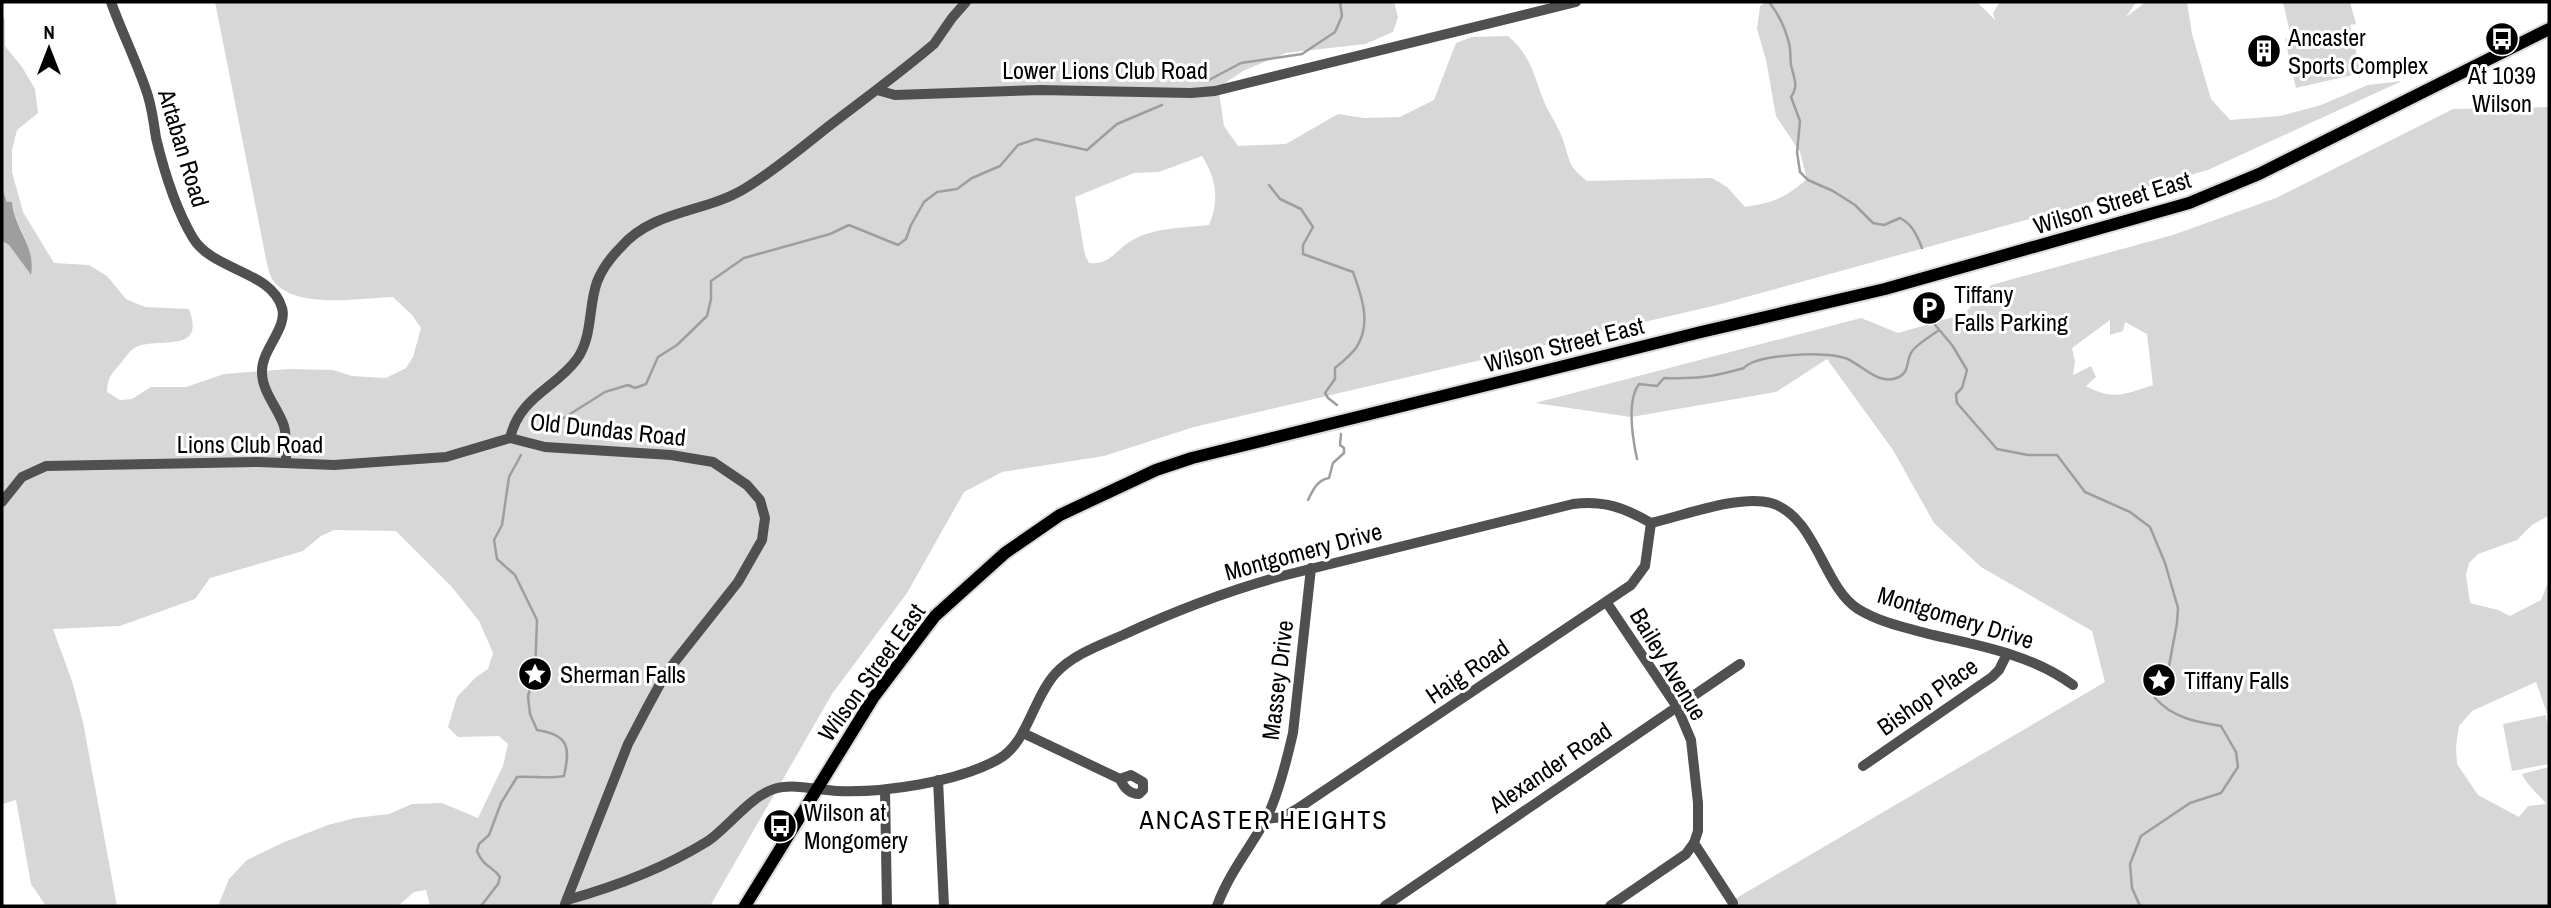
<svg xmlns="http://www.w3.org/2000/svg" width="2551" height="908" viewBox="0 0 2551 908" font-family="'Archivo Narrow',sans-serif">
<rect width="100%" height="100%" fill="#fff"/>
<!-- green -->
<g fill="#d7d7d7" fill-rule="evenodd">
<path d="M 215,2 L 1394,2 L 1398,17 L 1393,32 L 1365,44 L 1286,53 L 1243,71 L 1222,85 L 1219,92 L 1224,126 L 1238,146 L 1286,144 L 1338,114 L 1364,118 L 1400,117 L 1434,100 L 1456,43 L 1472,37 L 1508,36 C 1533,57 1534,79 1546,106 C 1552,118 1559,128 1563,140 C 1571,163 1567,165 1587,181 L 1712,178 L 1727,187 L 1745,207 C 1773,203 1785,198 1807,179 L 1800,152 L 1776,116 L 1766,60 L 1757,29 L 1760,6 L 1766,2 L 1977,2 L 1995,20 L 1993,13 L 2000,2 L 2136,2 L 2126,17 L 2146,2 L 2187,2 L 2192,34 L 2211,99 L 2230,120 L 2280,116 L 2321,105 L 2368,85 L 2402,81 L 2208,170 L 1717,305 L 1194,427 L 1104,456 L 1002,472 L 964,492 L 907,593 L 832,694 L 710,906 L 430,906 L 426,890 L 414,892 L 398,906 L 218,906 L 229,879 L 247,860 L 282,843 L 328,825 L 355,818 L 389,814 L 412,804 L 442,803 L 478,818 L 503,766 L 508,744 L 499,736 L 458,737 L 448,727 L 457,697 L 475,678 L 488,669 L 493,653 L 479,621 L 451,586 L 396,531 L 334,530 L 321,536 L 303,551 L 210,578 L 195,599 L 120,626 L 53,629 L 72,681 L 83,722 L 117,906 L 46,906 L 31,884 L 16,800 L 2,804 L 2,241 L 9,245 L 30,274 C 37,249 15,228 12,202 L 2,201 L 2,13 L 5,20 L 5,46 L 22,67 L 35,89 L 38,113 L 17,130 L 12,150 L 12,172 L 23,212 L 54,263 L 89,265 L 107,276 L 126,299 L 145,307 L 189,309 C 206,355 160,336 136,347 C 130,350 125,358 121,363 C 112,373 107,378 107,392 L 120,400 L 132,399 L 151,387 L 186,387 L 224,374 L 289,369 L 333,370 L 352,376 L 386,378 L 406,368 L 413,357 L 421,328 L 412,315 L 393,297 C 361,298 300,309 276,284 C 270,279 268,267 266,259 ZM 1202,156 C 1216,178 1220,200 1209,225 C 1184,228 1154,227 1131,241 C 1115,250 1111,265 1089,263 L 1085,255 L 1075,197 L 1134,173 L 1159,172 Z"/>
<path d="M 2283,2 L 2350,2 L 2356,24 L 2350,25 L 2361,73 L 2296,88 L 2285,39 L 2291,37 Z"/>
<path d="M 2549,107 L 2549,519 L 2546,517 L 2532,525 L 2517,540 L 2478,554 L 2469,563 L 2466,575 L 2470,603 L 2498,610 L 2510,616 L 2541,600 L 2549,580 L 2549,719 L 2536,682 L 2472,711 L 2459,726 L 2456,747 L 2457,764 L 2478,795 L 2519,817 L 2528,806 L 2546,804 C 2538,793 2528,787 2522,774 L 2549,767 L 2549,906 L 1723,906 L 2105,682 L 2092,631 L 1981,567 L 1934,523 L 1893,450 L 1827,359 L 1776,392 L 1631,417 L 1535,403 L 1861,318 L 1898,333 L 1964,314 L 1991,285 L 2173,235 L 2276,198 L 2453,109 ZM 2110,320 L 2110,335 L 2123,331 L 2125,322 L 2147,334 L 2153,385 C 2126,394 2113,401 2086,386 L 2096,377 L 2091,366 L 2073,375 L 2075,362 L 2072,348 Z"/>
<path d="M 2546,715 L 2549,733 L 2549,764 L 2512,771 L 2503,724 Z"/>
</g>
<!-- water -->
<path fill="#9e9e9e" d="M 2,201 L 12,202 C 15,231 36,245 31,275 L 9,245 L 2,241 Z"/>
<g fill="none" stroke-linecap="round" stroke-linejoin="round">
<!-- stream -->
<g stroke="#9e9e9e" stroke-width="2.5">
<path d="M 1769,2 C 1778,13 1785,28 1789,43 C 1791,50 1790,58 1791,65 C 1794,79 1799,85 1791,97 L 1800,121 L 1797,152 L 1800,172 L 1808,180 L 1833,191 L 1855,205 L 1873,223 L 1884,225 L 1900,218 C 1912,224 1917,235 1922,248"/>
<path d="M 1207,81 L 1241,63 L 1302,54 L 1335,32 L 1342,16 L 1340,2"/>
<path d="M 1269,185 L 1280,199 L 1301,209 L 1313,227 L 1303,245 L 1303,254 L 1353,272 C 1362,297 1372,324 1356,348 C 1351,355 1342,362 1335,368 L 1335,379 L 1325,393 L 1328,398 L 1337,405"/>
<path d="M 2,192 L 5,201"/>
<path d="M 1931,320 L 1952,345 L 1967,370 L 1962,388 L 1956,394 L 1957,403 L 1997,449 L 2028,455 L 2057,455 L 2085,492 L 2130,512 L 2150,527 L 2165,563 L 2178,608 L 2177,623 L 2169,666 L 2159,680 L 2155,698 C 2173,718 2196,722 2221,726 L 2236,752 L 2238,767 L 2221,793 L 2190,803 L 2141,836 L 2130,864 L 2132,888 L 2140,906"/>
<path d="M 543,431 L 605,392 L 628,385 L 635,388 L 646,384 L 658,357 L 677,345 L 707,316 L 711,299 L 711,281 L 744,258 L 830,234 L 849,225 L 898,245 L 906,239 L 911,225 L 924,202 L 937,192 L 957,189 L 972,178 L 1000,166 L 1018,145 L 1036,139 L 1087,150 L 1117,124 L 1162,105"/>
<path d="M 1637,459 C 1633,440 1626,401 1639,384 L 1657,386 L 1664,378 C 1697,379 1713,377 1744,368 C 1756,354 1827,351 1845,358 C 1862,364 1878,387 1899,377 C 1911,371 1905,359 1913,350 C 1920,342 1931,336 1939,330"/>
<path d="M 1308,500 C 1313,490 1317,480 1329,478 L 1333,463 L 1344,453 L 1344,448 L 1340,445 L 1341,434"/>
<path d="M 481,906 L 498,884 L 500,877 C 493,866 484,868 477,851 L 479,844 L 489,835 L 501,803 L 517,777 C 533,776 549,779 564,776 C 570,748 570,735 537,730 L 530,714 L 528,696 L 535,674 L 537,620 L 515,575 L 497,559 L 494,540 L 502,525 L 509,477 L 521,455"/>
</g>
<!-- major casing -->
<g stroke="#dbdbdb" stroke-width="16">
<path id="major" d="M 745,906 L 873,698 L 935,616 L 1005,553 L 1060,515 L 1156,470 L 1192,458 L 1701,332 L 1885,289 L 2189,203 L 2259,174 L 2549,29"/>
</g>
<!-- minor -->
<g stroke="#505050" stroke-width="10">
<path d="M 111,2 C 122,33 138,64 148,96 C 152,109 154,124 156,138 C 164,171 175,208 193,238 C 213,271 272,271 282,308 C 288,328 261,350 262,372 C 262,392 278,408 284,426 C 287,437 286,451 286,463"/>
<path d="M 877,90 L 895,95 L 1040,90 L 1191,93 L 1215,91 L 1576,2"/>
<path d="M 510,438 L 545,447 L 671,455 L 713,462 L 747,485 L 760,500 L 765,518 L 762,540 L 738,582 L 666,673 L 648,706 L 628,744 L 565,904"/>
<path d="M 510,438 C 520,396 555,389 577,359 C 593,336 588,307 597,282 C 602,269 611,257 621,247 C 653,210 704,213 744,189 C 774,171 801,148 829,126 C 864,99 900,73 934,44 L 952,18 L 966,2"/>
<path d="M 2,502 L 22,477 L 46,466 L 258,462 L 334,465 L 446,457 L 510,438"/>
<path d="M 1607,603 L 1677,707 L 1691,740 L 1698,803 L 1698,831 L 1694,843 L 1733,903"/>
<path d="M 1023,733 L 1120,779 C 1124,788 1129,794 1139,794 L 1143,790 L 1143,782 L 1131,775 L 1120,779"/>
<path d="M 1863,766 L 1992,677 L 1999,670 L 2007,654"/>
<path d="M 938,780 L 944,906"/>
<path d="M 885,790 L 887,906"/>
<path d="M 1266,819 L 1283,817 L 1300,807 L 1631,585 L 1645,566 L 1651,523"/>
<path d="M 567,900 C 614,887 666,867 708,841 C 728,827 751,796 774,789 C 793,783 818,790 837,791 C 884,793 956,782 997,760 C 1027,745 1032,700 1055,674 C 1072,655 1100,645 1123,635 C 1175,611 1227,591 1282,576 L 1573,504 C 1604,500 1625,508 1651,523 C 1683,516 1739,494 1771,503 C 1816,516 1823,587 1858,609 C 1881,623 1907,628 1933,635 C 1982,646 2032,655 2073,685"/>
<path d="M 1217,906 C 1228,875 1249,849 1265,821 C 1277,799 1287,759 1293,733 L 1311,568"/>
<path d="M 1385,906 L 1740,664"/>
<path d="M 1610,906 L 1686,854 L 1694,843"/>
</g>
<!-- major -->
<use href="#major" stroke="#000" stroke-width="12"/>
</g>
<!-- icons -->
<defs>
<g id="bus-disc" transform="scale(1.75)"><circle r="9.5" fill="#000" stroke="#fff"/><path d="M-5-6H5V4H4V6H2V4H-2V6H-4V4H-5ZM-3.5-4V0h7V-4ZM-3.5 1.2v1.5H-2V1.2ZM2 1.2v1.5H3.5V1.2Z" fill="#fff"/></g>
<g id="building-disc" transform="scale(1.75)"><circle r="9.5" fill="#000" stroke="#fff"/><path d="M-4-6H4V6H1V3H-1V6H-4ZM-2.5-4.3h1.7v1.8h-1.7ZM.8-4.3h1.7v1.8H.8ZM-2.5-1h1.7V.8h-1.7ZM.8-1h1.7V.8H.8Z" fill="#fff"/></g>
<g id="parking-disc" transform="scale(1.75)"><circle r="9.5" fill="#000" stroke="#fff"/><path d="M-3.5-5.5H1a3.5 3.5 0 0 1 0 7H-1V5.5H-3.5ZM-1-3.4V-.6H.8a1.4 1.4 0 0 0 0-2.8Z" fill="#fff"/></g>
<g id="sight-disc" transform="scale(1.75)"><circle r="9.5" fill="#000" stroke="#fff"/><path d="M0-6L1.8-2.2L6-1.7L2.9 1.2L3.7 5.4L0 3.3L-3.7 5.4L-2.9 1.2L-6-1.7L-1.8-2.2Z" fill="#fff"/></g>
</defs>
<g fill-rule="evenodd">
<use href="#bus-disc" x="2502" y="39"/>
<use href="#building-disc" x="2264" y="51"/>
<use href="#parking-disc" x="1929" y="308"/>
<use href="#sight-disc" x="535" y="674"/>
<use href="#sight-disc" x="2159" y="680"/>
<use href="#bus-disc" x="780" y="826"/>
</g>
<g text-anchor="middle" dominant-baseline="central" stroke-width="6" stroke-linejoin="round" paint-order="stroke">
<!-- poi labels -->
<g font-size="24" fill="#000" stroke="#fff" text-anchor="start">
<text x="2288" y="37">Ancaster<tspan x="2288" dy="28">Sports Complex</tspan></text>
<text x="2502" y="75" text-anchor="middle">At 1039<tspan x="2502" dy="28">Wilson</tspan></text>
<text x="1954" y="294">Tiffany<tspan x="1954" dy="28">Falls Parking</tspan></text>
<text x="560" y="674">Sherman Falls</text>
<text x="2184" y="680">Tiffany Falls</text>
<text x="804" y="812">Wilson at<tspan x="804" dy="28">Mongomery</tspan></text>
</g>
<!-- street labels -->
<g font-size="24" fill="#000" stroke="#fff">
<text x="1105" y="70">Lower Lions Club Road</text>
<text transform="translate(184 148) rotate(73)">Artaban Road</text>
<text transform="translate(2112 202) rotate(-17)">Wilson Street East</text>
<text transform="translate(1564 344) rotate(-14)">Wilson Street East</text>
<text transform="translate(608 429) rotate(6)">Old Dundas Road</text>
<text x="250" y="444">Lions Club Road</text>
<text transform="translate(1303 551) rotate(-15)">Montgomery Drive</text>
<text transform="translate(1956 617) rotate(17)">Montgomery Drive</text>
<text transform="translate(1669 664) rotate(59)">Bailey Avenue</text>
<text transform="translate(1467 671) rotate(-34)">Haig Road</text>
<text transform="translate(871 672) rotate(-54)">Wilson Street East</text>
<text transform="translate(1277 680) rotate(-83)">Massey Drive</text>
<text transform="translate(1927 696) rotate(-35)">Bishop Place</text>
<text transform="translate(1550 767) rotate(-34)">Alexander Road</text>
</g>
<!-- neighbourhood labels -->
<g font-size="26" letter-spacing="2" fill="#000" stroke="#fff">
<text x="1264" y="819">ANCASTER HEIGHTS</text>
</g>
</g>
<!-- border -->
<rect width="2551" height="908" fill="none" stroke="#000000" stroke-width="7"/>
<!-- north arrow -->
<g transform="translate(49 49)" stroke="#ffffff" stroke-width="5" paint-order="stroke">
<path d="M0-5L12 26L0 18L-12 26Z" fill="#000000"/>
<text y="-10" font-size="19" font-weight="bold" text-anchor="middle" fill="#000000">N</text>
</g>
</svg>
